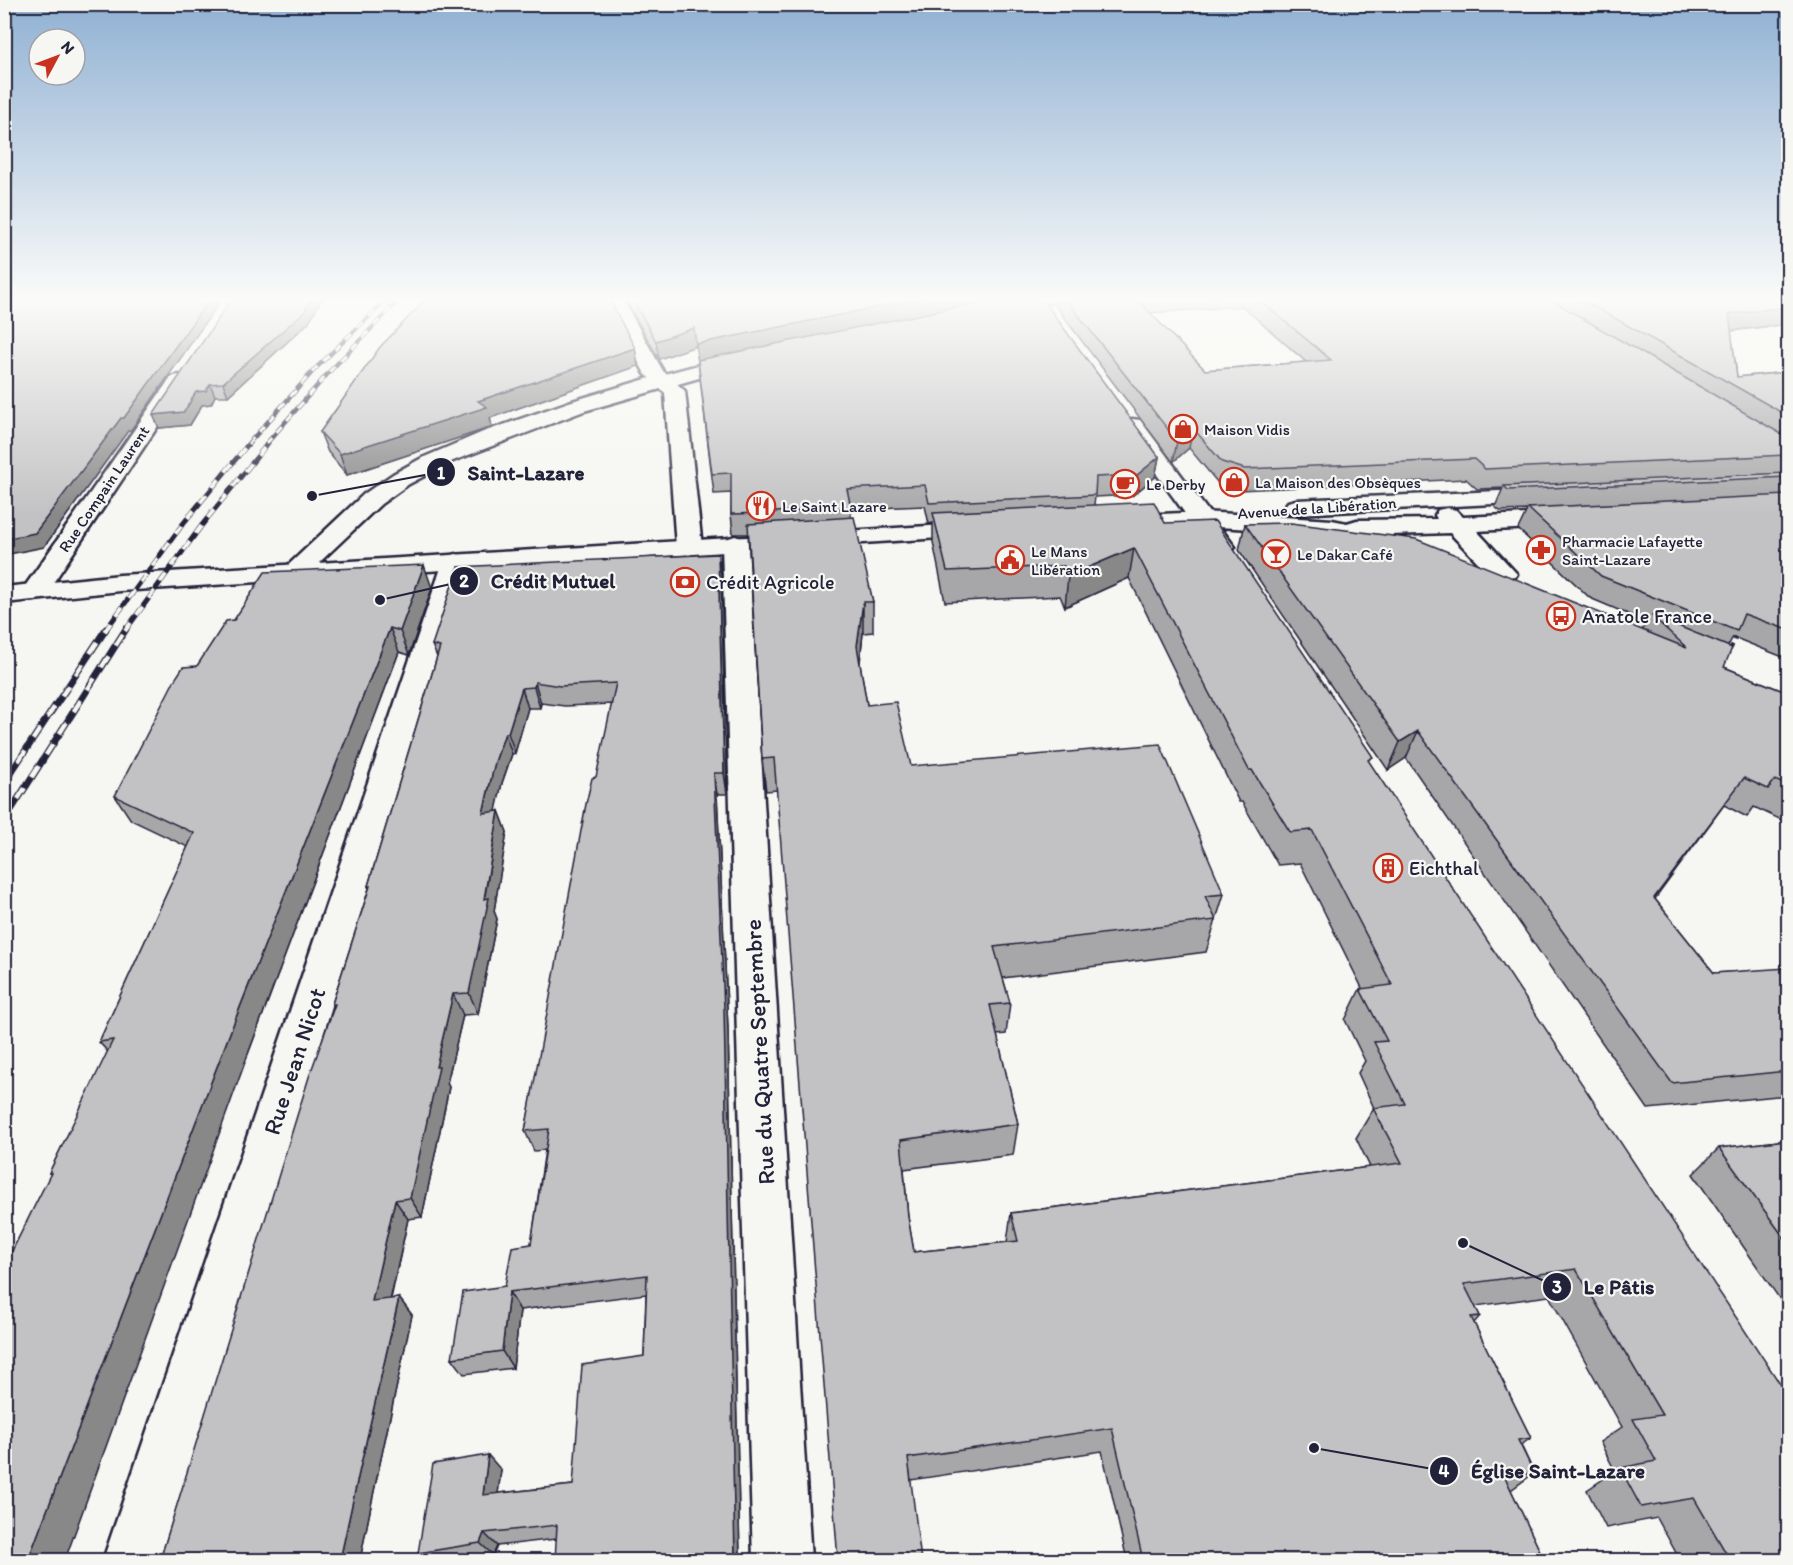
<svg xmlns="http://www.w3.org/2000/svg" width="1793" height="1565" viewBox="0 0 1793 1565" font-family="Itim,sans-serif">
<rect width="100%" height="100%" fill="#f6f6f2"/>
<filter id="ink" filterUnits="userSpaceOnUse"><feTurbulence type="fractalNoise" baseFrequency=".0167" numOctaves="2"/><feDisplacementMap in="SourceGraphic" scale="12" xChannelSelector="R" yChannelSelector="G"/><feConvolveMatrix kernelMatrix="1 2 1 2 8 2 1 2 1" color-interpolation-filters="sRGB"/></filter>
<g filter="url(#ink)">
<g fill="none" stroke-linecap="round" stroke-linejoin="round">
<!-- minor casing -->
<g stroke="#22223b" stroke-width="5">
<g id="minor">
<path d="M 604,297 L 621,297 L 663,371 L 685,391 L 702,547 L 698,552 L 689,555 L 680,552 L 676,547 L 665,393 L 645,374 Z"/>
<path d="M 1030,297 L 1057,297 L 1055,301 L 1037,305 L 1031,304 L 1028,300 Z"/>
<path d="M 178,375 L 185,377 L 188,381 L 47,592 L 43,598 L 34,600 L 25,598 L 21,592 L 171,377 Z"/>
<path d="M 735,536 L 744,539 L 748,544 L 811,1560 L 753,1560 L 722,544 L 726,539 Z"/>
<path d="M 456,554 L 465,557 L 469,562 L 161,1560 L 103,1560 L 443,562 L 447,557 Z"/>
</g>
</g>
<!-- tertiary casing -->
<g stroke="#22223b" stroke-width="5">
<g id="tertiary">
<path d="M 744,353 L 751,355 L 754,359 L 751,363 L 584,411 L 453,461 L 409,484 L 381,504 L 304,577 L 295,579 L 286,577 L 282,571 L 364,494 L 393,474 L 422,458 L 483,432 L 569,402 L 653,377 Z"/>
<path d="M 1132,419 L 1140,420 L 1231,542 L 1235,547 L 1231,552 L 1222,555 L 1213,552 L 1121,425 L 1124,420 Z"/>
</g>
</g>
<!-- secondary casing -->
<g stroke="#22223b" stroke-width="5">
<g id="secondary">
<path d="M 1544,489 L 1552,491 L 1556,496 L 1552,501 L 1296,514 L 1288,512 L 1284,507 L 1288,502 L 1296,500 Z"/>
<path d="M 1447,508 L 1456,510 L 1463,517 L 1567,512 L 1576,514 L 1579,519 L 1576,524 L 1567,526 L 1477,531 L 1517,574 L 1513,580 L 1504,582 L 1495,580 L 1450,533 L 1391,535 L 1397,541 L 1393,546 L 1384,549 L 1331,534 L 1202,526 L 1120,530 L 1111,528 L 1108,523 L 1111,518 L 1120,516 L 1202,512 L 1332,520 L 1347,523 L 1357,520 L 1437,519 L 1435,515 L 1438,510 Z"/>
<path d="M 978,523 L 987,525 L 990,530 L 987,535 L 120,591 L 4,603 L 4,587 L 120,575 Z"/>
</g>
</g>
<!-- path -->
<path stroke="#22223b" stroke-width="4" stroke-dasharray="6 4.5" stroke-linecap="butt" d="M 1730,650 L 1736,637 L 1734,635"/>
<!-- minor -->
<use href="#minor" fill="#f6f6f2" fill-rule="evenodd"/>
<!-- tertiary -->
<use href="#tertiary" fill="#f6f6f2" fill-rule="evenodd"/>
<!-- secondary -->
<use href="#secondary" fill="#f6f6f2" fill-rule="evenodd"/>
<!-- rail-far2 casing -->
<g stroke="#22223b" stroke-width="4.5">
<g id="rail-far2">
<path d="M 248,444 L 315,369 L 389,297"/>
<path d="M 266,444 L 331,370 L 402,297"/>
</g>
</g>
<!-- rail-far1 casing -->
<g stroke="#22223b" stroke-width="5">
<g id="rail-far1">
<path d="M 105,631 L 182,525 L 249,443"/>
<path d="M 125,631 L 202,525 L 268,443"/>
</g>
</g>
<!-- rail casing -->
<g stroke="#22223b" stroke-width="7">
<g id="rail">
<path d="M 4,783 L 106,629"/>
<path d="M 4,821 L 126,629"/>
</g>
</g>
<!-- rail-far2 -->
<use href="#rail-far2" stroke="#f6f6f2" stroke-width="3" stroke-dasharray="8" stroke-linecap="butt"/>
<!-- rail-far1 -->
<use href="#rail-far1" stroke="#f6f6f2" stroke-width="4" stroke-dasharray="10" stroke-linecap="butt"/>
<!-- rail -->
<use href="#rail" stroke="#f6f6f2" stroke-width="4.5" stroke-dasharray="13" stroke-linecap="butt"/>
</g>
<!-- wall -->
<g fill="#a7a7a9" stroke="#22223b" stroke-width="1.5" fill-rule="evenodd">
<path d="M 233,297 L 323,297 L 308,323 L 228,396 L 215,396 L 211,404 L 202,405 L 190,425 L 159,428 Z"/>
<path d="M 624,297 L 1039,297 L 1159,457 L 1155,477 L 1133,495 L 1095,497 L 1094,505 L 1165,523 L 1370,764 L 1788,1560 L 1680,1560 L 1657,1518 L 1606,1528 L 1587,1490 L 1615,1471 L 1600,1442 L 1622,1427 L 1549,1296 L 1475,1306 L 1480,1316 L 1474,1323 L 1531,1438 L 1521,1445 L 1534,1473 L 1511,1490 L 1544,1560 L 1127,1560 L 1102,1451 L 911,1480 L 777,790 L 766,791 L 762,759 L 748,534 L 733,534 L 731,514 L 731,493 L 714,494 L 696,346 L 659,359 ZM 925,506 L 929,524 L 933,523 L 933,542 L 945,602 L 1060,596 L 1065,607 L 1129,578 L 1239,802 L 1242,802 L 1278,865 L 1300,863 L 1362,988 L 1360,989 L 1345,1020 L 1365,1061 L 1358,1073 L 1374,1108 L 1356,1138 L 1370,1167 L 1011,1213 L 1007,1242 L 914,1252 L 908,1217 L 904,1169 L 1013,1155 L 1018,1124 L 997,1035 L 1006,1034 L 1010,1003 L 1003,978 L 1206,952 L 1224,894 L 911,766 L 867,705 L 860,663 L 863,633 L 873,632 L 873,602 L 851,517 L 851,509 Z"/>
<path d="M 1054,297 L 1788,297 L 1788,324 L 1731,331 L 1737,377 L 1788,372 L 1788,659 L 1733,637 L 1728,646 L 1724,667 L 1788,693 L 1788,823 L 1754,807 L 1747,817 L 1724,805 L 1655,899 L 1714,973 L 1788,969 L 1788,1095 L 1648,1109 L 1406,758 L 1388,770 L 1239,550 L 1245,524 L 1642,630 L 1647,622 L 1590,598 L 1518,529 L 1527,510 L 1500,511 L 1495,507 L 1503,488 L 1477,489 L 1466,479 L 1240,490 L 1218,483 L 1189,448 L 1173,462 L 1054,304 ZM 1242,306 L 1306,362 L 1205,370 L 1150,313 Z"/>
<path d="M 635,348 L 638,366 L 490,418 L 492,427 L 347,475 L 328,452 L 320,432 Z"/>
<path d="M 718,554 L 721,574 L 727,794 L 717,794 L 728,1029 L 740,1560 L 556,1539 L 497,1546 L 493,1555 L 462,1560 L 427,1560 L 418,1553 L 501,1470 L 498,1493 L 573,1485 L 644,1356 L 646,1294 L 520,1310 L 513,1368 L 464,1374 L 452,1358 L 505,1286 L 531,1244 L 545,1150 L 534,1151 L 525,1131 L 612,704 L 565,706 L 541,703 L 540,708 L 528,708 L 515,753 L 512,754 L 502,783 L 495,812 L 499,811 L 507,832 L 494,911 L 497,919 L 478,1014 L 463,1015 L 447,1083 L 449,1087 L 422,1217 L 408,1219 L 391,1299 L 399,1298 L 412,1315 L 374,1491 L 360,1560 L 160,1560 L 334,1007 L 332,1004 L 369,889 L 368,886 L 437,657 L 432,645 Z"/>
<path d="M 432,588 L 409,655 L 399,652 L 248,1054 L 7,1261 L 51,1174 L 49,1173 L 108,1052 L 99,1042 L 188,847 L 131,820 L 115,796 L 197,666 L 234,620 Z"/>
<path d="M 1788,1140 L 1788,1311 L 1693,1174 L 1719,1148 Z"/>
</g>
<!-- shaded-wall -->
<g fill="#888889" stroke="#22223b" stroke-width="1.5">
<path d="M 211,297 L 223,297 L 131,430 L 128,431 L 44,547 L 4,555 L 4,539 Z"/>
<path d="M 313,297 L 323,297 L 308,323 L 228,396 L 223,383 Z"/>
<path d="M 928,297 L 1012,297 L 698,362 L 696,344 Z"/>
<path d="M 1788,307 L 1788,324 L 1720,332 L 1729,314 Z"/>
<path d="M 694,328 L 696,346 L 659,359 L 656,341 Z"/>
<path d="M 635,348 L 638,366 L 490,418 L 492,427 L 347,475 L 340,454 L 478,401 Z"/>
<path d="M 210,384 L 215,396 L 211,404 L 202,405 L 190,425 L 159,428 L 153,415 Z"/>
<path d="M 1193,428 L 1189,448 L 1173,462 L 1177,441 Z"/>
<path d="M 1159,457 L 1155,477 L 1133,495 L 1137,475 Z"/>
<path d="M 1134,548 L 1129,578 L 1065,607 L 1068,576 Z"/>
<path d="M 718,554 L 721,574 L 727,794 L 724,773 Z"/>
<path d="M 424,565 L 432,588 L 409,655 L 400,631 Z"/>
<path d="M 863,602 L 863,633 L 858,677 L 857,646 Z"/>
<path d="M 390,628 L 399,652 L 248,1054 L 65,1560 L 28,1560 L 231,1030 Z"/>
<path d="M 535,682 L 541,703 L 540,708 L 534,687 Z"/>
<path d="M 522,688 L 528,708 L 515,753 L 508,733 Z"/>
<path d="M 1418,731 L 1406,758 L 1388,770 L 1400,742 Z"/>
<path d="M 505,733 L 512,754 L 502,783 L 491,834 L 483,813 L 495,762 Z"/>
<path d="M 714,773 L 717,794 L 728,1029 L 740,1560 L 735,1560 Z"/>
<path d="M 499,811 L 507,832 L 494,911 L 497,919 L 478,1014 L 469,993 Z"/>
<path d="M 453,994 L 463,1015 L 447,1083 L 449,1087 L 422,1217 L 410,1198 L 436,1067 Z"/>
<path d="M 395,1200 L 408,1219 L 386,1319 L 372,1301 Z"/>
<path d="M 509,1292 L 520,1310 L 513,1368 L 502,1351 Z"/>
<path d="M 399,1298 L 412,1315 L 374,1491 L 360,1560 L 340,1560 L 358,1477 Z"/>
<path d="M 488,1455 L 501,1470 L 496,1509 L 483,1495 Z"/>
<path d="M 484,1533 L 497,1546 L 493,1555 L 480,1543 Z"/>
</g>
<!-- building -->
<g fill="#c2c2c4" stroke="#22223b" stroke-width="1.5">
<path d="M 4,297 L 211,297 L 124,418 L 121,418 L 35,533 L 4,539 Z"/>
<path d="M 233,297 L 313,297 L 304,312 L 223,383 L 210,384 L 206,391 L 196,392 L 184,412 L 153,415 Z"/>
<path d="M 428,297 L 608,297 L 635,348 L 478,401 L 487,407 L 340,454 L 320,432 L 380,347 Z"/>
<path d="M 631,297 L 928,297 L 696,344 L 694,328 L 656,341 Z"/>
<path d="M 1006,297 L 1039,297 L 1046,304 L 1159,457 L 1137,475 L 1096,477 L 1095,495 L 929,503 L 925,485 L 847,489 L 851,508 L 736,514 L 731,514 L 731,473 L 712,474 L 698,360 Z"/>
<path d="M 1064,297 L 1135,297 L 1205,370 L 1331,360 L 1256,297 L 1546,297 L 1788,438 L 1788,455 L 1485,469 L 1474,459 L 1245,469 L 1222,462 L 1193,428 L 1177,441 Z"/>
<path d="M 1577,297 L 1788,297 L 1788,307 L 1729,314 L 1737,377 L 1788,372 L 1788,416 Z"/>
<path d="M 1788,473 L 1788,477 L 1508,490 L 1504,486 Z"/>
<path d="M 1788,495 L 1788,630 L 1744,614 L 1737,631 L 1601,576 L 1528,508 Z"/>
<path d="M 1154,502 L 1165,523 L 1215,521 L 1373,757 L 1368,760 L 1788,1396 L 1788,1560 L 1730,1560 L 1694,1498 L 1641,1507 L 1620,1468 L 1656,1461 L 1633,1419 L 1662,1415 L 1576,1269 L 1464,1284 L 1480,1316 L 1471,1317 L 1531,1438 L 1518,1440 L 1534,1473 L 1505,1477 L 1544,1560 L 1143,1560 L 1112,1428 L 908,1458 L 921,1560 L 838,1560 L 774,758 L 762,759 L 748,524 L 854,517 L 873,602 L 863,602 L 857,646 L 867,705 L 896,702 L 911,766 L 1160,744 L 1224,894 L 1205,896 L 1216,920 L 994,947 L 1010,1003 L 990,1005 L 1018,1124 L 901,1140 L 908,1217 L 914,1252 L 1018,1241 L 1011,1213 L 1402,1163 L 1373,1108 L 1405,1104 L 1374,1042 L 1387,1041 L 1360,989 L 1392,985 L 1312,830 L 1290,832 L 1252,770 L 1249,770 L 1134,548 L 1068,576 L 1064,566 L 947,571 L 933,513 Z"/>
<path d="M 1291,523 L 1416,539 L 1687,648 L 1651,615 L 1732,648 L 1724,667 L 1788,693 L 1788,786 L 1775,780 L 1768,789 L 1744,778 L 1654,898 L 1714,973 L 1787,968 L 1788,969 L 1788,1071 L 1672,1083 L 1418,731 L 1400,742 L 1245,524 Z"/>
<path d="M 718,554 L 724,773 L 714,773 L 724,1009 L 735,1560 L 555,1560 L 557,1525 L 484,1533 L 480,1543 L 418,1553 L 433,1464 L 488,1455 L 483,1495 L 573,1485 L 582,1365 L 644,1356 L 647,1275 L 509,1292 L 502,1351 L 452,1358 L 463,1292 L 505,1286 L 512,1247 L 531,1244 L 549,1129 L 525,1131 L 586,804 L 592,778 L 596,777 L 616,683 L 560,686 L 535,682 L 534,687 L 522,688 L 508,733 L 505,733 L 495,762 L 483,813 L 499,811 L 484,899 L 489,898 L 469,993 L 453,994 L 436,1067 L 439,1067 L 410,1198 L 395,1200 L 372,1301 L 399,1298 L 358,1477 L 340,1560 L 160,1560 L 309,1077 L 335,1004 L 332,1004 L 370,886 L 368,886 L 440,647 L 432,645 L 458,567 Z"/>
<path d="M 424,565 L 400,631 L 390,628 L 231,1030 L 28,1560 L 4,1560 L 4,1261 L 7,1261 L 51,1173 L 49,1173 L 113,1040 L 99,1042 L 194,833 L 115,796 L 174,681 L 183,667 L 197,666 L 226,621 L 234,620 L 265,572 Z"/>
<path d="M 1788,1140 L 1788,1243 L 1719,1148 Z"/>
</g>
</g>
<!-- sky -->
<linearGradient id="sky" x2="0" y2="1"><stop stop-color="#90b1d3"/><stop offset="0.58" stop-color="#fbfbf9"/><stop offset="1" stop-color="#fbfbf9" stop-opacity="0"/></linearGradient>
<rect width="1793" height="516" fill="url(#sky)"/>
<!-- icons -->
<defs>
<g id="shop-ring" transform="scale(1.5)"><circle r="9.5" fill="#f6f6f2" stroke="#c8321e" stroke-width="1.5"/><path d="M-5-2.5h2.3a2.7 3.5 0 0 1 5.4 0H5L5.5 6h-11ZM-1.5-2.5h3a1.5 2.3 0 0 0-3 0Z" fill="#c8321e"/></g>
<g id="cafe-ring" transform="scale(1.5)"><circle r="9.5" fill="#f6f6f2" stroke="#c8321e" stroke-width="1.5"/><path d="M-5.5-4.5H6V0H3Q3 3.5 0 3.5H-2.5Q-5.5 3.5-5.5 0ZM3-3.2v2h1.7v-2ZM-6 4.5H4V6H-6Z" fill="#c8321e"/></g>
<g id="restaurant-ring" transform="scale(1.5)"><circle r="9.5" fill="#f6f6f2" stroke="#c8321e" stroke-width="1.5"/><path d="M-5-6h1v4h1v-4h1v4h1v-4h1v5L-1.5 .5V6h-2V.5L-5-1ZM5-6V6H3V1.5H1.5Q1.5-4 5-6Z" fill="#c8321e"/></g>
<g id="pharmacy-ring" transform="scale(1.5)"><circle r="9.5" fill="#f6f6f2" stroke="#c8321e" stroke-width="1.5"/><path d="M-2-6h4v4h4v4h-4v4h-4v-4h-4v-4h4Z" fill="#c8321e"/></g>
<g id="bar-ring" transform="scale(1.5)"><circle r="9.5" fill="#f6f6f2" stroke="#c8321e" stroke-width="1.5"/><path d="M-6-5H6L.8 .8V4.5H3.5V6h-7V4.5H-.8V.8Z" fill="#c8321e"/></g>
<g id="civic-ring" transform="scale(1.5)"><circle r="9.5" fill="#f6f6f2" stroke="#c8321e" stroke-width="1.5"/><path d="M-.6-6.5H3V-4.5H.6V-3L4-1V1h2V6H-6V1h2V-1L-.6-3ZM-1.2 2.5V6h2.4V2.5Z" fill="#c8321e"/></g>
<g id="bank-ring" transform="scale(1.5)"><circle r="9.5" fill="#f6f6f2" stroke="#c8321e" stroke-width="1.5"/><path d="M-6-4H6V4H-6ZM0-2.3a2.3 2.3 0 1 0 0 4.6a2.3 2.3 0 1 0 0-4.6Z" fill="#c8321e"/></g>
<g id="bus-ring" transform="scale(1.5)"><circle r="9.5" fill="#f6f6f2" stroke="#c8321e" stroke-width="1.5"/><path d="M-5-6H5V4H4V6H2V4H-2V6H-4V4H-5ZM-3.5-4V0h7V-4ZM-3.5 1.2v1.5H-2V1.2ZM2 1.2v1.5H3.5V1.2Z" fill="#c8321e"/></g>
<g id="building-ring" transform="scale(1.5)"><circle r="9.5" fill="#f6f6f2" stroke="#c8321e" stroke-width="1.5"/><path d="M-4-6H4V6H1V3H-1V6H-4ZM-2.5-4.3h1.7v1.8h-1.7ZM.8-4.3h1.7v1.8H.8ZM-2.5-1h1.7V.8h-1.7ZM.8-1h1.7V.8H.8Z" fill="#c8321e"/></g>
</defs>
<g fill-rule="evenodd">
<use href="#shop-ring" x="1183" y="429"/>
<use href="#shop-ring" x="1234" y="482"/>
<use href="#cafe-ring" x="1125" y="484"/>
<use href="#restaurant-ring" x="761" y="506"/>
<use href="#pharmacy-ring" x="1541" y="550"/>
<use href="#bar-ring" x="1276" y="554"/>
<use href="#civic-ring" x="1010" y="560"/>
<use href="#bank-ring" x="685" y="582"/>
<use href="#bus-ring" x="1561" y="616"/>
<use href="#building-ring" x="1388" y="868"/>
</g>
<g text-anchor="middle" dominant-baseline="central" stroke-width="4.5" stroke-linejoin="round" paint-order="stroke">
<!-- far-poi labels -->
<g font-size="16" fill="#22223b" stroke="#f6f6f2" text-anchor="start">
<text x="1204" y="429">Maison Vidis</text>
<text x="1255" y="482">La Maison des Obsèques</text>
<text x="1146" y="484">Le Derby</text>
<text x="782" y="506">Le Saint Lazare</text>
<text x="1562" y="541">Pharmacie Lafayette<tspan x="1562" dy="18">Saint-Lazare</tspan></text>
<text x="1031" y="551">Le Mans<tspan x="1031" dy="18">Libération</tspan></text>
<text x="1297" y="554">Le Dakar Café</text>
</g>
<!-- far-street labels -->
<g font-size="16" fill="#22223b" stroke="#f6f6f2">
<text transform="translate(104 489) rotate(-56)">Rue Compain Laurent</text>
<text transform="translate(1317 508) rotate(-4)">Avenue de la Libération</text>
</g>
<!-- poi labels -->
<g font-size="20" fill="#22223b" stroke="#f6f6f2" text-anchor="start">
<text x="706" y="582">Crédit Agricole</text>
<text x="1582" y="616">Anatole France</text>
<text x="1409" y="868">Eichthal</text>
</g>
<!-- near-street labels -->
<g font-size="24" fill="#22223b" stroke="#f6f6f2">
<text transform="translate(759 1052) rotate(-93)">Rue du Quatre Septembre</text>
<text transform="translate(294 1061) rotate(-72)">Rue Jean Nicot</text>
</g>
</g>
<!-- callouts -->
<path fill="none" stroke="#22223b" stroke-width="2" d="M312 496L441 472M380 600L464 581M1463 1243L1557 1287M1314 1448L1444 1471"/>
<g fill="#22223b" stroke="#f6f6f2" stroke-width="2">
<circle cx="312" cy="496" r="6"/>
<circle cx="380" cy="600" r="6"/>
<circle cx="1463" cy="1243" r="6"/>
<circle cx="1314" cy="1448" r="6"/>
<circle cx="441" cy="472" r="15"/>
<circle cx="464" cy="581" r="15"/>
<circle cx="1557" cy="1287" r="15"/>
<circle cx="1444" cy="1471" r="15"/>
</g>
<g font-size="18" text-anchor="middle" font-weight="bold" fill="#fff">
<text x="441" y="479">1</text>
<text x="464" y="587">2</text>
<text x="1557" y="1293">3</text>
<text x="1444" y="1477">4</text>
</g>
<g font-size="21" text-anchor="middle" font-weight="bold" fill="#22223b" stroke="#f6f6f2" stroke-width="4.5" stroke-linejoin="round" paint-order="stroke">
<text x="526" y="480">Saint-Lazare</text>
<text x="553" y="588">Crédit Mutuel</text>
<text x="1619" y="1294">Le Pâtis</text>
<text x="1558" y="1478">Église Saint-Lazare</text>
</g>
<!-- margin -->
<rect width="1793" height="1565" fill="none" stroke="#f6f6f2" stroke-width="24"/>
<rect x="12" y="12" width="1769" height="1541" fill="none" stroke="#22223b" stroke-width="2" filter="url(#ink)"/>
<!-- north arrow -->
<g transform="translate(57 57) rotate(49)"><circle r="28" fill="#f6f6f2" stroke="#a1a1a9" stroke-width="1.5"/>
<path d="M0-4.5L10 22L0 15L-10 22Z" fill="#c8321e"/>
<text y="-9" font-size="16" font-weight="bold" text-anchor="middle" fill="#22223b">N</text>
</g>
</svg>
